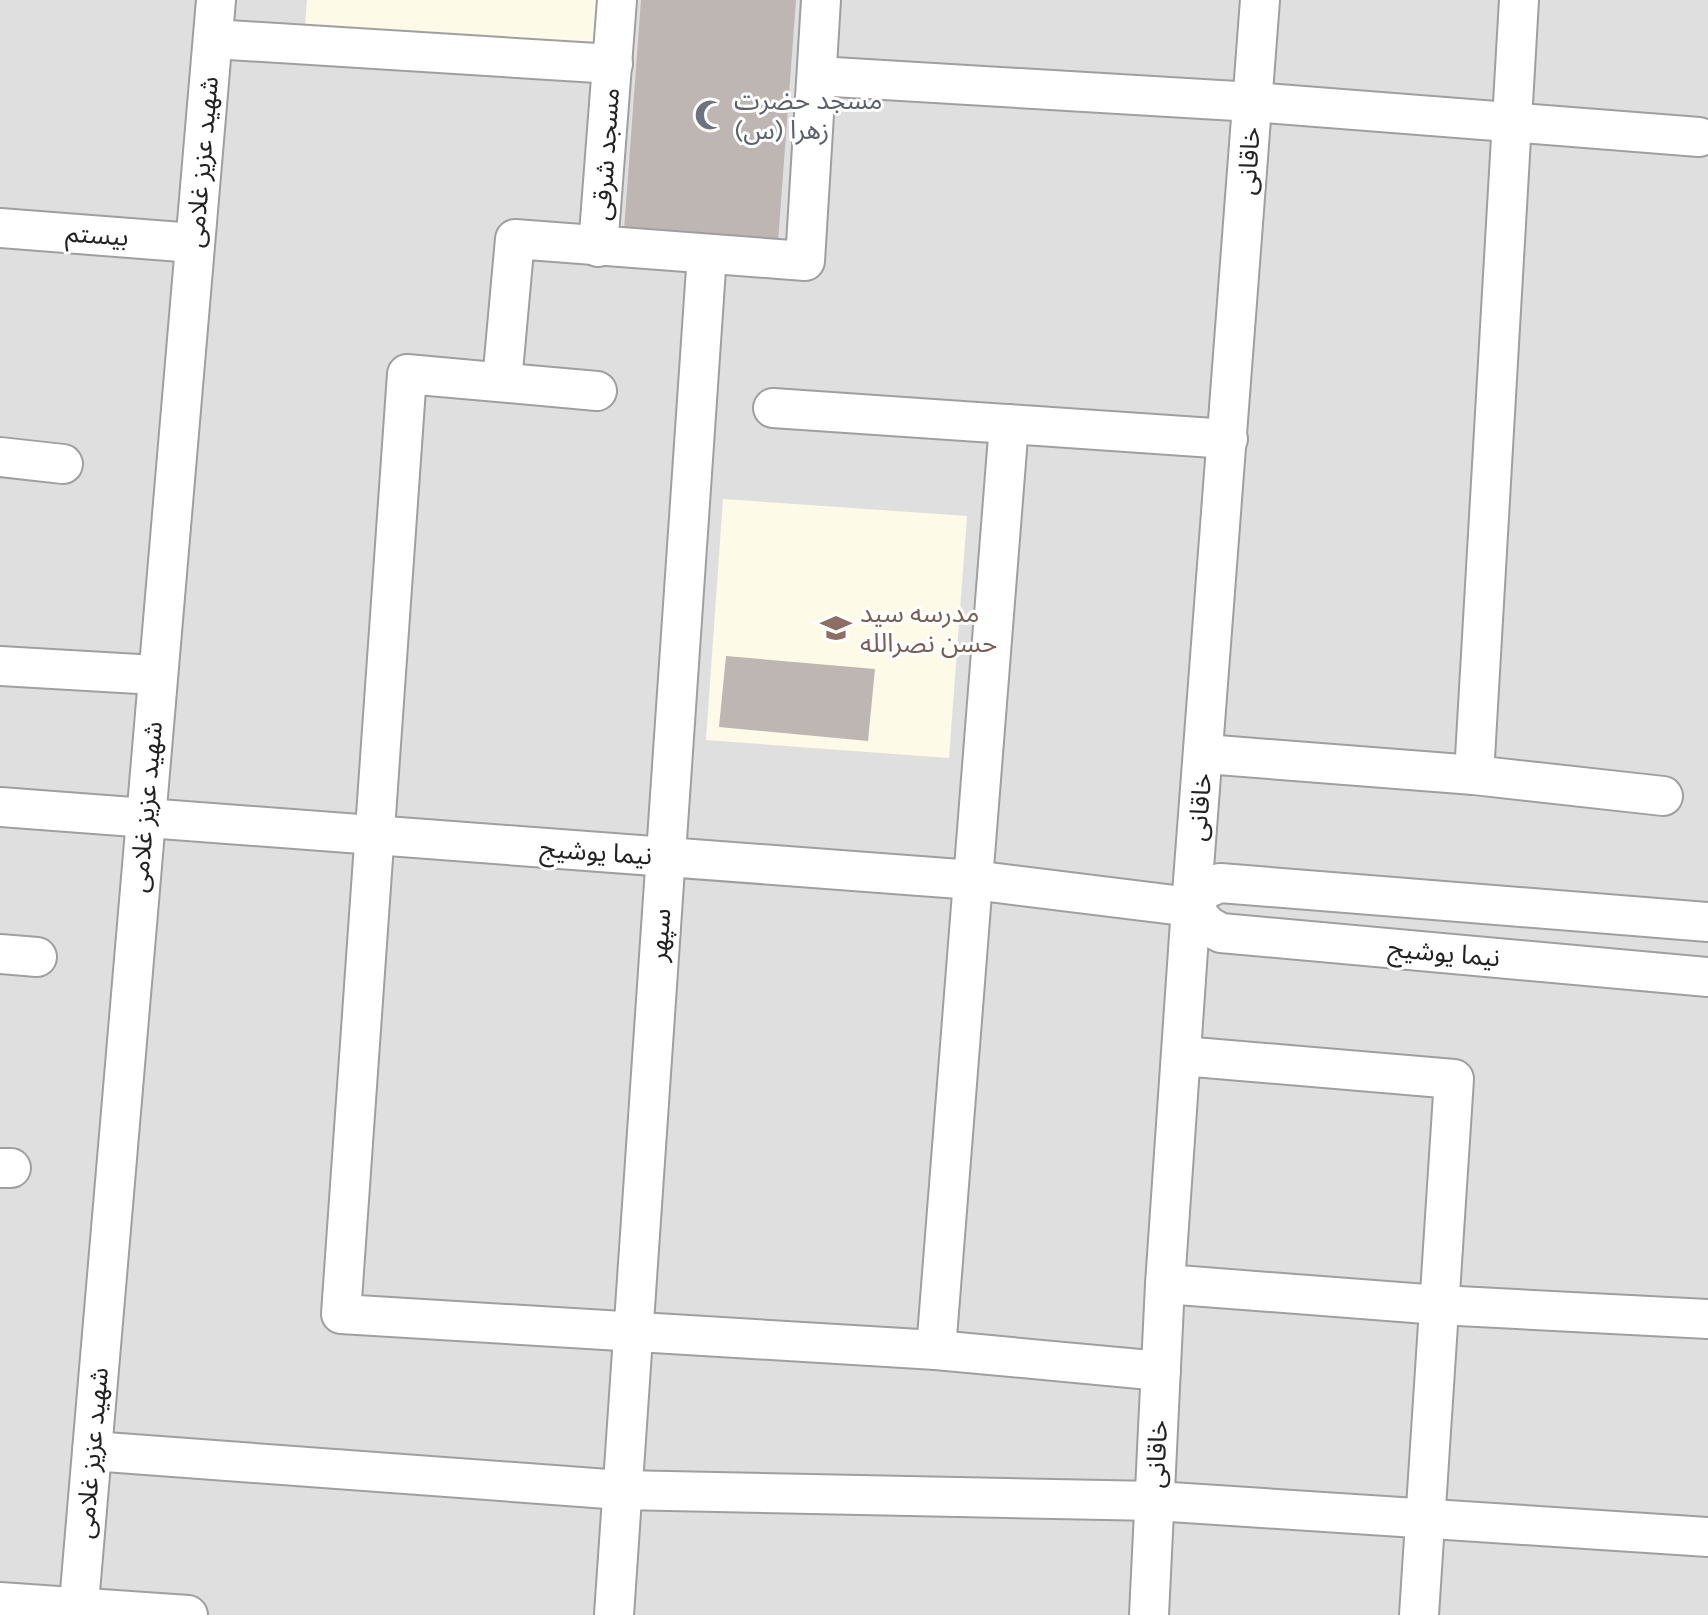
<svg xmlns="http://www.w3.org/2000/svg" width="1708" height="1615" viewBox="0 0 1708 1615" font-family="Karla,'Noto Sans Arabic',sans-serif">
<rect width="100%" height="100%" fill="#f1eee9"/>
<!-- residential -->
<rect fill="#e0dfdf" x="0" y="0" width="1708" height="1615"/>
<!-- education -->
<g fill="#fdfae7">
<path d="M 307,0 L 608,0 L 604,49 L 305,25 Z"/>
<path d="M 723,499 L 967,516 L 949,758 L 706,740 Z"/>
</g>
<!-- building -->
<g fill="#beb6b2">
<path d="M 641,0 L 796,0 L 778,242 L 624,230 Z"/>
<path d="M 726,656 L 875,669 L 868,741 L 719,727 Z"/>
</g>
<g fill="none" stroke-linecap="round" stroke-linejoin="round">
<!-- street casing -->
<g stroke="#9f9f9f" stroke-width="42">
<g id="street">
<path d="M 213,39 L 613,64"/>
<path d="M 817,76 L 1253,102 L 1699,137"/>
<path d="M 0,228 L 194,243"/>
<path d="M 598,247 L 617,0"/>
<path d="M 502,382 L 515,239 L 805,261 L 821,0"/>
<path d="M 597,391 L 407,374 L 341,1314 L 936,1350 L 1161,1371"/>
<path d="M 773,408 L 1228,439"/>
<path d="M 0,457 L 63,464"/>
<path d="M 0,666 L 156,675"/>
<path d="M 1205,754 L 1474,775 L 1663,796"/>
<path d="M 1474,775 L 1519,0"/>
<path d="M 0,807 L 973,880 L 1191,907 L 1208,926 L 1221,933 L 1708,977"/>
<path d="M 1191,907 L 1205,889 L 1220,883 L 1708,922"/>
<path d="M 0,954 L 37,957"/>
<path d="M 1182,1056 L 1454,1079 L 1419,1615"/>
<path d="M 0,1168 L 11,1168"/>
<path d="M 1165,1284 L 1439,1305 L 1708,1319"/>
<path d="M 936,1350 L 1009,424"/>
<path d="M 92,1451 L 621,1490 L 1155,1501 L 1708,1537"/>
<path d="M 0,1602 L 188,1615"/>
<path d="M 78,1615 L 216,0"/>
<path d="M 614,1615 L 707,254"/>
<path d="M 1149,1615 L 1165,1284 L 1191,907 L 1260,0"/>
</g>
</g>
<!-- street -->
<use href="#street" stroke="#fff" stroke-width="38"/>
</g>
<!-- icons -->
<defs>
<g id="mosque-bare" transform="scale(2.4)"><path d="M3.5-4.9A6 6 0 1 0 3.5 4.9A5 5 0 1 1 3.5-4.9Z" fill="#6b7280" stroke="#fff" stroke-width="2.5" paint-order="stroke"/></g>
<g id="school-bare" transform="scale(2.4)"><path d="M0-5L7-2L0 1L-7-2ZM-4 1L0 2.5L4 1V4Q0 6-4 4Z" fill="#8d6e63" stroke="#fff" stroke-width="2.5" paint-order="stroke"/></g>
</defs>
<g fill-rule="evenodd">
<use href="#mosque-bare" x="710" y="115"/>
<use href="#school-bare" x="836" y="628"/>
</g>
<g text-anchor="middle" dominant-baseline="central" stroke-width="6" stroke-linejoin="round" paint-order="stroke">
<!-- worship labels -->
<g font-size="26" fill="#5b616d" stroke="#fff" text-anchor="start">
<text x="734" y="100">مسجد حضرت<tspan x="734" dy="30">زهرا (س)</tspan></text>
</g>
<!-- street labels -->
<g font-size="26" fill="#222" stroke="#fff">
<text transform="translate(606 154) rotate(-86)">مسجد شرقی</text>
<text transform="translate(1249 161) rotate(-86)">خاقانی</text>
<text transform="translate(202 162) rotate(-85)">شهید عزیز غلامی</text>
<text transform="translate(97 235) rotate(4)">بیستم</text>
<text transform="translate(146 807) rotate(-85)">شهید عزیز غلامی</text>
<text transform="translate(1200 807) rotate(-85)">خاقانی</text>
<text transform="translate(596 852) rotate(4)">نیما یوشیج</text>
<text transform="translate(660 935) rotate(-86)">سپهر</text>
<text transform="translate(1444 953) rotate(5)">نیما یوشیج</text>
<text transform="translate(92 1453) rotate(-85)">شهید عزیز غلامی</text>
<text transform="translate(1157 1454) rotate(-87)">خاقانی</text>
</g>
<!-- education labels -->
<g font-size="26" fill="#785e54" stroke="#fff" text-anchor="start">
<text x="860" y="613">مدرسه سید<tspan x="860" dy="30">حسن نصرالله</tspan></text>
</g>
</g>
</svg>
